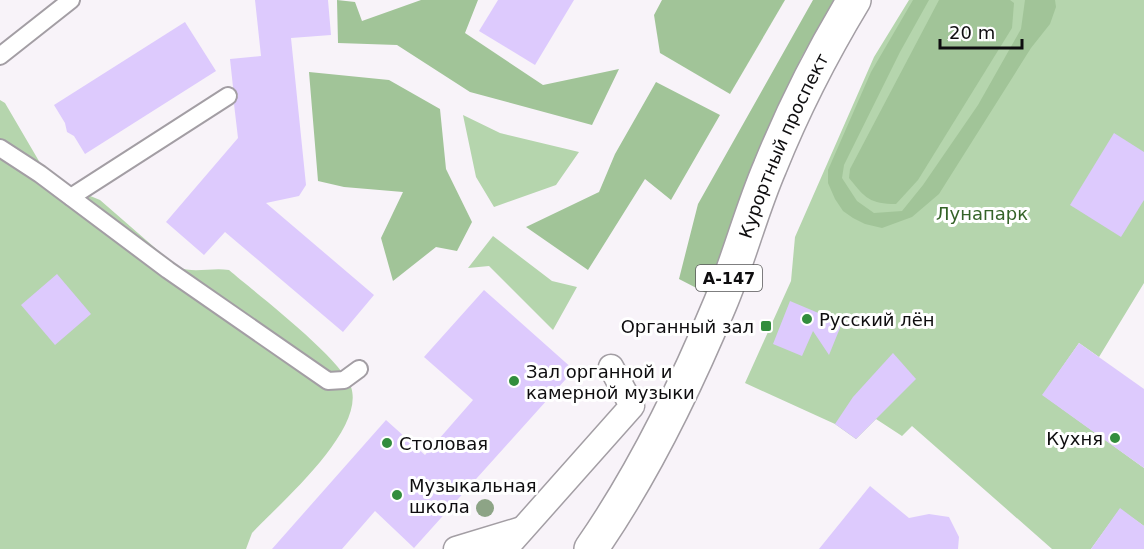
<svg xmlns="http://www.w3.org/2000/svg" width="1144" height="549" viewBox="0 0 1144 549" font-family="'DejaVu Sans',sans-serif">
<rect width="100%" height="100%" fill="#f8f3f9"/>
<!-- green -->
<g fill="#b5d5ad">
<path d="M 909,0 L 1144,0 L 1144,283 L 1099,357 L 1079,343 L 1043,395 L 1144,468 L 1144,526 L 1120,509 L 1091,549 L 1052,549 L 912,426 L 902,436 L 876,419 L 856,439 L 835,424 L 745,383 L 791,281 L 795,237 L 874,57 Z"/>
<path d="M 0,100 L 5,103 L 43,168 L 61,184 L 100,200 L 177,267 C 195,274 211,267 229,270 C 257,294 340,357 351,387 C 366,430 279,504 252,533 L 246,549 L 0,549 Z"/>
<path d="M 463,115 L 500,133 L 579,152 L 556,185 L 494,207 L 476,177 Z"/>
<path d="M 493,236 L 552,281 L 577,287 L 553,330 L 489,266 L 468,268 Z"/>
</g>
<!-- forest -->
<g fill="#a1c498">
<path d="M 337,0 L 355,2 L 362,21 L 421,0 L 478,0 L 465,33 L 543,85 L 619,69 L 592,125 L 470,92 L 397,45 L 338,43 Z"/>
<path d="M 662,0 L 785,0 L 730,94 L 660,53 L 654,15 Z"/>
<path d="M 813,0 L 834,0 L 801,58 L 753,168 L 708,294 L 679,279 L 698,204 Z"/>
<path d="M 913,0 L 929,0 L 900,52 L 844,165 L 842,178 L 857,201 L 874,213 L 902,211 L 923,185 L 978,105 L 1021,29 L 1025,0 L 1055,0 L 1056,7 L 1050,24 L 1031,48 L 939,194 L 912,217 L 882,228 L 865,224 L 853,218 L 843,211 L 835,199 L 828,183 L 828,170 L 871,72 Z"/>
<path d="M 939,0 L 1010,0 L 1014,3 L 1012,28 L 918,180 L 896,204 C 870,204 865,198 849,178 L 850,169 Z"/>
<path d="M 309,72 L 389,80 L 440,109 L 446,169 L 472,222 L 457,251 L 436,247 L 393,281 L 381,238 L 403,192 L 344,187 L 318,181 Z"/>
<path d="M 656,82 L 720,115 L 671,200 L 645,179 L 588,270 L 526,227 L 599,192 L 615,154 Z"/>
</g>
<!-- building -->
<g fill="#ddcafd">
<path d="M 255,0 L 328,0 L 331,35 L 291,38 L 306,185 L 299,196 L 266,203 L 374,295 L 343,332 L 225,232 L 204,255 L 166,222 L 238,138 L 234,104 L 238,95 L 233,87 L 230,59 L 261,56 Z"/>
<path d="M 498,0 L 574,0 L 535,65 L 479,31 Z"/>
<path d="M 185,22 L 216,71 L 85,154 L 74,136 L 67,132 L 65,123 L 54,105 Z"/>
<path d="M 1114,133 L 1144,152 L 1144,200 L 1121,237 L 1070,205 Z"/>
<path d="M 57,274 L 91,314 L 55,345 L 21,305 Z"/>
<path d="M 484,290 L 574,370 L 414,548 L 375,511 L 342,549 L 272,549 L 386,420 L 425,455 L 473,400 L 424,357 Z"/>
<path d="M 790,301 L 842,323 L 829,355 L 813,331 L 802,356 L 773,344 Z"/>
<path d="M 1079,343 L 1144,389 L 1144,468 L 1042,395 Z"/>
<path d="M 893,353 L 916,379 L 856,439 L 835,424 L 853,397 Z"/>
<path d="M 870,486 L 909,518 L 929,514 L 949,517 L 959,537 L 958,549 L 819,549 Z"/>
<path d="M 1120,508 L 1144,526 L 1144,549 L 1091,549 Z"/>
</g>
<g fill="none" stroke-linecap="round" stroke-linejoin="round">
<!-- service casing -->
<g stroke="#a39ea4" stroke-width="20">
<g id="service">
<path d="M 0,56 L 71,0"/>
<path d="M 0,148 L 40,174 L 168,270 L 328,381 L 344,380 L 359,369"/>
<path d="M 71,197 L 228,96"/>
</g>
</g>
<!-- pedestrian casing -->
<g stroke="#a39ea4" stroke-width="27">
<g id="pedestrian">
<path d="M 456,549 L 522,529"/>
<path d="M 505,549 L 632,406 L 611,367"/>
</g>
</g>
<!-- primary casing -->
<g stroke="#a39ea4" stroke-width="36">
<g id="primary">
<path id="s1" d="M 591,549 C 643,474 685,388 720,304 C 739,259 751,211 770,167 C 793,110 822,53 854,0"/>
</g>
</g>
<!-- service -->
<use href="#service" stroke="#fff" stroke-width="16"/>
<!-- pedestrian -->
<use href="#pedestrian" stroke="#fff" stroke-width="24"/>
<!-- primary -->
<use href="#primary" stroke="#fff" stroke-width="33"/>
</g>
<!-- trees -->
<circle fill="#8da486" cx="485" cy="508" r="9"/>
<!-- markers -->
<g fill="#328d3d" stroke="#fff" stroke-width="2">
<circle cx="807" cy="319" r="6"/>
<rect x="760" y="320" width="12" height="12" rx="3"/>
<circle cx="514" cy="381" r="6"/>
<circle cx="1115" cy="438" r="6"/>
<circle cx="387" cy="443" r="6"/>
<circle cx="397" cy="495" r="6"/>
</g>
<g text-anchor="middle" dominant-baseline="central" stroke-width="6" stroke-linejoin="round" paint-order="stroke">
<!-- shield labels -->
<rect fill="#fff" stroke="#565657" stroke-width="1.5" x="696" y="265" width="66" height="26" rx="4.5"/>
<g font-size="16" font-weight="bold" fill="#0e0d0f">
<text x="729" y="278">А-147</text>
</g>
<!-- street labels -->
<g font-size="18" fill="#0e0d0f" stroke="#fff">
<text stroke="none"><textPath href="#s1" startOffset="448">Курортный проспект</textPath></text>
</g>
<!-- park labels -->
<g font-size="18" fill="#356328" stroke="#fff">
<text x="982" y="213">Лунапарк</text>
</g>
<!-- poi labels -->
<g font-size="18" fill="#0e0d0f" stroke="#fff" text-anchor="start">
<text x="819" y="319">Русский лён</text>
<text x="754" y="326" text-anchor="end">Органный зал</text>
<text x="526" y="371">Зал органной и<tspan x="526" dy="21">камерной музыки</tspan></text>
<text x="1103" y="438" text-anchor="end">Кухня</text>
<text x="399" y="443">Столовая</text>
<text x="409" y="485">Музыкальная<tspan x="409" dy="21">школа</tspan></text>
</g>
</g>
<!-- scale -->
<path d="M940 39v9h82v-9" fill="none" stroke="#0e0d0f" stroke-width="3"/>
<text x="949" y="39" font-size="18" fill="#0e0d0f" stroke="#ffffff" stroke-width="4.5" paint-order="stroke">20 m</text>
</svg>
